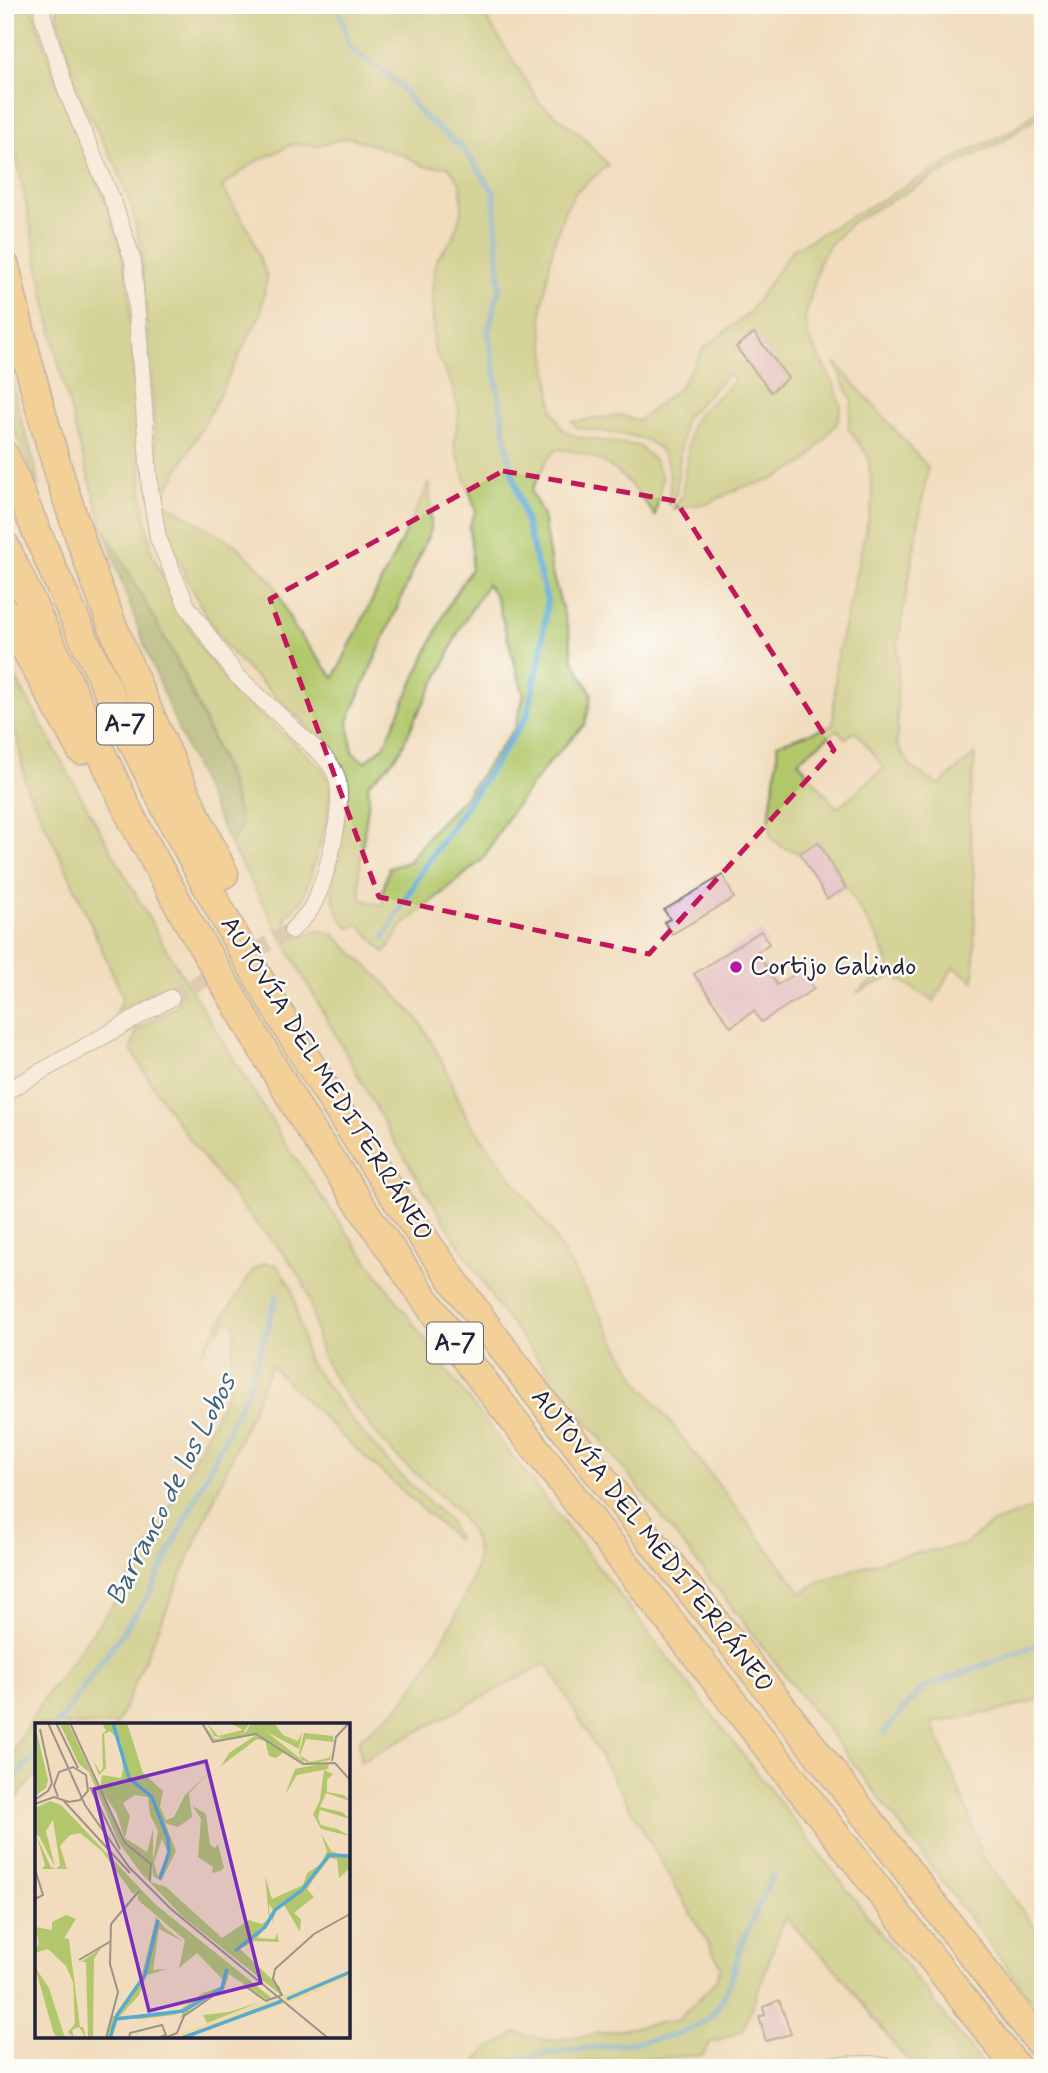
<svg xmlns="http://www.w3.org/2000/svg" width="1048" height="2073" viewBox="0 0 1048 2073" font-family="Mynerve,sans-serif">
<rect width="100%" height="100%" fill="#fdfcf7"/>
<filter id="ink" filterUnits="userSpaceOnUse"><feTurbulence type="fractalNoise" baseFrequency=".0143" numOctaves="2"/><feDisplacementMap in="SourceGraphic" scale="14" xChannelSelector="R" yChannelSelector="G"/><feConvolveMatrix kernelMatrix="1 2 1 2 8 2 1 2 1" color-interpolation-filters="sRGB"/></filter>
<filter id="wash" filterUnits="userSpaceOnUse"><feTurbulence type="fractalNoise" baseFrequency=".00686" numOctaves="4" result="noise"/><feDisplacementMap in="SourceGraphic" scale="28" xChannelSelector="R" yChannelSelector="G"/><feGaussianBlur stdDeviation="1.57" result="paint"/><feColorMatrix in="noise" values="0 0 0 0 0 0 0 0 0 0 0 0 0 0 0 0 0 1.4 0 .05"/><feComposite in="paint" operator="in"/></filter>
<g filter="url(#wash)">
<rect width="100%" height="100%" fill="#f1ddbd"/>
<!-- green -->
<g fill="#b2c76b" stroke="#6a7453" stroke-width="2" fill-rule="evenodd">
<path d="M 5,5 L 32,5 C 35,21 42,36 47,52 C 72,128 112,201 128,280 L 143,504 L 152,554 L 174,601 L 203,651 L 235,692 L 322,768 L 331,786 L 327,821 L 303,899 L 285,918 L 295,939 L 317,930 L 333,934 L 384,982 L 419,1020 L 442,1061 L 467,1118 L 551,1231 L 639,1382 L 802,1593 L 817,1582 L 893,1557 L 964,1545 L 991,1524 L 1043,1504 L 1043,1698 L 1004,1710 L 932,1723 L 967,1810 L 981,1854 L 1043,1939 L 1043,2015 L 854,1764 L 497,1306 L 392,1137 L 230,844 L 242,825 L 228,774 L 184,673 L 103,526 L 80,448 L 57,358 L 6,104 Z"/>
<path d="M 58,5 L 482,5 L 487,19 L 540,103 L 581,135 L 608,165 L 575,193 L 565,210 L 553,246 L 542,306 L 542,325 L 553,411 L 562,429 L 576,437 L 639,446 L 655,461 L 662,479 L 655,516 C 627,477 607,453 556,449 L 547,460 L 531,491 L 543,516 L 552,573 L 569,632 L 573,660 L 592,694 L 585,724 L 552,759 L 511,812 L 483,859 L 402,926 L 385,953 L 360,925 L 349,928 L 339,915 L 332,894 L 347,793 L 345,774 L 338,759 L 319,737 L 246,668 L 224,644 L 203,610 L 169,542 L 160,500 L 141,250 L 131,205 L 117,168 L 83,103 L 71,70 L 57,13 ZM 350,137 L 405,156 L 426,167 L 449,167 L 461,185 L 462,211 L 453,238 L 436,260 L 432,290 L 434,349 L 452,386 L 459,410 L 454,446 L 476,511 L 469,527 L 472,550 L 471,569 L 448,606 L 384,746 L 365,762 L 353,753 L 348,721 L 431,529 L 430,482 L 334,678 L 294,628 L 273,582 L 238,547 L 161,500 L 209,415 L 260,315 L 267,277 L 250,232 L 222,187 L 253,163 L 293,144 L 316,146 ZM 487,584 L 496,597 L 524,696 L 515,727 L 464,798 L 433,830 L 408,862 L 389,868 L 382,894 L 383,906 L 361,899 L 359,872 L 369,798 L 368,784 L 388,766 L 401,750 L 415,719 L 441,671 L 460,628 Z"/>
<path d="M 1043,107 L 1043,114 L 1000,143 L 970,157 L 852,222 L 829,246 L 820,261 L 805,318 L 808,337 L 835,386 L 841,407 L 837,423 L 806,462 L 772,480 L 740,488 L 709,503 L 673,509 L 682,496 L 691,426 L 699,413 L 735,381 L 729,373 L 684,419 L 676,494 L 668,505 C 681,426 630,439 576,427 L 572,422 L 620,415 L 638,421 L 680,387 L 704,348 L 748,314 L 792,250 L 972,149 L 1009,133 ZM 754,334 L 788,378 L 771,391 L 736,347 Z"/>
<path d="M 5,351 L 19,411 L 36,469 L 38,487 L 5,407 Z"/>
<path d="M 835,362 L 928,467 L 898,644 L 897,745 L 911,767 L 939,785 L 975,754 L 969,814 L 975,892 L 974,981 L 953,967 L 934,1001 L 893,976 L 856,993 L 889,967 L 880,942 L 819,843 L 800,853 L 784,848 L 771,838 C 765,806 780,776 777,744 L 833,725 L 836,661 L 873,498 L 868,456 L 848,428 L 852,401 ZM 837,730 L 845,739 L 855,731 L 884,768 L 837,808 L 798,761 Z"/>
<path d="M 5,659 L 162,942 L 285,1143 L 335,1216 L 469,1400 L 985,2068 L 917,2068 L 900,2052 L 837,1971 L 785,1917 L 743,2031 L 709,2043 L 703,2055 L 586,2062 L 550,2068 L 471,2068 L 485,2051 L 516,2033 L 553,2041 L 678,2020 L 715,1982 L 721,1966 L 547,1663 L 360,1762 L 359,1740 C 372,1728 387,1718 399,1706 C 420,1684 477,1585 477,1557 C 478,1513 411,1476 386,1445 C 363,1416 336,1388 322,1354 C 312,1327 314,1298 298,1273 C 284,1251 264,1233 247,1213 C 205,1161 163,1107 131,1049 L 137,1030 L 179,1004 L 166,985 L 116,1013 L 123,997 L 65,866 L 26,786 L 18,740 L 5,709 Z"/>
<path d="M 266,1263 L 277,1265 L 292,1289 L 307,1359 L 353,1422 L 394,1469 L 449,1521 L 458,1541 L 344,1438 L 271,1366 L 117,1725 L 37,1725 L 37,1774 L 5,1811 L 5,1765 L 45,1697 L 117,1599 L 159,1528 L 227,1393 L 236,1326 L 227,1320 L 200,1353 L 255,1268 Z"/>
</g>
<!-- forest -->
<path fill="#8dac5f" stroke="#58674d" stroke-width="2" d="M 103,526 C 157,622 211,718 242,825 L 230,844 C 180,740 138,635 103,526 Z"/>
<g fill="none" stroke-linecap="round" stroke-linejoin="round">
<!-- stream -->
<g stroke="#5aa9d4" stroke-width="6">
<path d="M 338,5 L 350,48 L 396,81 L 422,115 L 463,148 L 494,192 L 500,286 L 488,332 L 511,467 L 547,601 L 541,654 L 527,716 L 421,872 L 384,938"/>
<path d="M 57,1725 L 150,1593 L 248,1389 L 277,1296"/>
<path d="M 884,1732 L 921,1689 L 1043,1643"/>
<path d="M 5,1790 L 37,1752"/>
<path d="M 498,2068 C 549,2041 685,2053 714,2012 C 730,1991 734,1967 742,1943 C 751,1920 763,1897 773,1874"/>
</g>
</g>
<g id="blocks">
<!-- building -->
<g fill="#d9aada">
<path d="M 754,333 L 788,378 L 771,392 L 736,347 Z"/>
<path d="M 818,842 L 846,888 L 827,899 L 800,853 Z"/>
<path d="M 723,875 L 734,898 L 672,934 L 664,922 L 670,919 L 664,910 Z"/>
<path d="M 761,931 L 769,944 L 757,952 L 777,985 L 802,970 L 814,989 L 761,1022 L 754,1011 L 731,1027 L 694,974 Z"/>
<path d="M 779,2000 L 791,2034 L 766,2041 L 759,2017 L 765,2015 L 763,2007 Z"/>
</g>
</g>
</g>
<g filter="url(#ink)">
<use href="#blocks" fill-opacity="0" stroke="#8a807c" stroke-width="2"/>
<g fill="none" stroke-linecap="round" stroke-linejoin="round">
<!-- minor-tunnel -->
<path stroke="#c8b8a3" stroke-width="16" stroke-dasharray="16 8" stroke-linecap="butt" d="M 171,998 L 292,930"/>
<!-- minor casing -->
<g stroke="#8a807c" stroke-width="18">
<g id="minor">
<path d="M 42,5 L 43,17 L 67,93 L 114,204 L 133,261 L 150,489 L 158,538 L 187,606 L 236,675 L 322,755 C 329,762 334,768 337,778 C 345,809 327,877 313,905 C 309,914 299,922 292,930"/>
<path d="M 5,1092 L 171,998"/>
<path d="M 731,2068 L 870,2064 L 896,2068"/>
</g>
</g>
<!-- motorway casing -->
<g stroke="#8a807c" stroke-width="31">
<g id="motorway">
<path d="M 5,266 C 28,369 56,473 92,572 C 130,676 176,775 224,874"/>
<path d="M 5,456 C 103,697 223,935 366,1153 C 474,1319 599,1474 721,1629 C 829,1767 936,1908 1043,2047"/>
<path d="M 5,546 L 132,819 L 185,916 L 303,1118 L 369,1218 L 470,1364 L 1017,2068"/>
<path d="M 5,612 L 81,750"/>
</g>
</g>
<!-- minor -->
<use href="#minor" stroke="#fff" stroke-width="16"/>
<!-- motorway -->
<use href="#motorway" stroke="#f7c06c" stroke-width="28"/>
</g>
</g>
<!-- marked area -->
<path d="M0 0H1048V2073H0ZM 503,471 L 676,501 L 834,750 L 649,954 L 379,897 L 270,599 Z" fill="#f1ddbd" fill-opacity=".55" fill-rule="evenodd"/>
<path fill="none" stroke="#c2185b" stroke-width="5" stroke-dasharray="14 9" stroke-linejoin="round" d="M 503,471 L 676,501 L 834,750 L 649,954 L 379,897 L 270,599 Z"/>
<!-- markers -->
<circle fill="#b5179e" stroke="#fdfcf7" stroke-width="2.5" cx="736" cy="967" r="7"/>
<g text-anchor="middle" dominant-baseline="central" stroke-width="5" stroke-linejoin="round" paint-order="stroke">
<!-- shield labels -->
<g fill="#fdfcf7" stroke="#646373" stroke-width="2">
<rect x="97" y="703.5" width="56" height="41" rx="5"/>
<rect x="427" y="1322.5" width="56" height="41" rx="5"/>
</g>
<g font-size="24" font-weight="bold" fill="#22223b">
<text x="125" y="724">A-7</text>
<text x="455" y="1343">A-7</text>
</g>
<!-- poi labels -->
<g font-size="26" fill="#22223b" stroke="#fdfcf7" text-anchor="start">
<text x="750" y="967">Cortijo Galindo</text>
</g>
<!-- street labels -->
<g font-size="26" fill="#22223b" stroke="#fdfcf7">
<text transform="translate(326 1079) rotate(58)">AUTOVÍA DEL MEDITERRÁNEO</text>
<text transform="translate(652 1541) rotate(52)">AUTOVÍA DEL MEDITERRÁNEO</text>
</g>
<!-- water labels -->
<g font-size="28" font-style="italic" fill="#3b5f80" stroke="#fdfcf7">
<text transform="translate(172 1490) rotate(-63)">Barranco de los Lobos</text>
</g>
</g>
<!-- overview -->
<g transform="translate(35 1723)">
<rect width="315" height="315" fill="#f1ddbd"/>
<path d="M 33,0 L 90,121 L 115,141 L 116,159 L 131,164 L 187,215 L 214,197 L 227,201 L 234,196 L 230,153 L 237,176 L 268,162 L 272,150 L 286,141 L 292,128 L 286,110 L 296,128 L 311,133 L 315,129 L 315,145 L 304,155 L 302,136 L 295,135 L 278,157 L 272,166 L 279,174 L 259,190 L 266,196 L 265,209 L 249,182 L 242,185 L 237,200 L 238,187 L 234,181 L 235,199 L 222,215 L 240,216 L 242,210 L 244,219 L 219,218 L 205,226 L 245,264 L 246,272 L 147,193 L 106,150 L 84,120 L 54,49 L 44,41 L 25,1 ZM 67,0 L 92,0 L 108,50 L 128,68 L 125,84 L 131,97 L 139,94 L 150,72 L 176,48 L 154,70 L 157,94 L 143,104 L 130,100 L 141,128 L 126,158 L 118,153 L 117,142 L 91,120 L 81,89 L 65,66 L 67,52 L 86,55 L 88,47 L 86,20 L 75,8 L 69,11 L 71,45 L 64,52 L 58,37 L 65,49 L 68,45 L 67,11 L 71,8 ZM 100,72 L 113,74 L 115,92 L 123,108 L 118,138 L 118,106 L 112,129 L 90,115 L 95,93 L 88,80 ZM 127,116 L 133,130 L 123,153 L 119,140 ZM 172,0 L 183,13 L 208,7 L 195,0 L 215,0 L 208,10 L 192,14 L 211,9 L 216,0 L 239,0 L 248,12 L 263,18 L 267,8 L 264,26 L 232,9 L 267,37 L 267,36 L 265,33 L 264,30 L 269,10 L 298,13 L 299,19 L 271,16 L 265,32 L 275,39 L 294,35 L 296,28 L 295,37 L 275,41 L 268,37 L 270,41 L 222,11 L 179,18 L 168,1 L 180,16 L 188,15 L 179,13 ZM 0,2 L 13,57 L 11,65 L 0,73 ZM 221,12 L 229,16 L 249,29 L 241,35 L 234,33 L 230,18 L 222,16 L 186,43 L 194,30 ZM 294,39 L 293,46 L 262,52 L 250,72 L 260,46 ZM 289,47 L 298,51 L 292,57 L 292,69 L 309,72 L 315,78 L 291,70 L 285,84 L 307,89 L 315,96 L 285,87 L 283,95 L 286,102 L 302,106 L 315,113 L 286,106 L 278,91 L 285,77 ZM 15,78 L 26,82 L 120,181 L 238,276 L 232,277 L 194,251 L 189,267 L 169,274 L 145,296 L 148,289 L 138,292 L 106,296 L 83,296 L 77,315 L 72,315 L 76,292 L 80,293 L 106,256 L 121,194 L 130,205 L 149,219 L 124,206 L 118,247 L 133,246 L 112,252 L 104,272 L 85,293 L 139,291 L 168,270 L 185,264 L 188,257 L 162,230 L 144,245 L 150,217 L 103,177 L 103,167 L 98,171 L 67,128 L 45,110 L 35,112 L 25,123 L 32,146 L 7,146 L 10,142 L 2,114 L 16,144 L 21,146 L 25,142 L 18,97 L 11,108 L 20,144 L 4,113 L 0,111 L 0,85 ZM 158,83 L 171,91 L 175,122 L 180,125 L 183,121 L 189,145 L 185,148 L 177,150 L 178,144 L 163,134 L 166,96 ZM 31,192 L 41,196 L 29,215 L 34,216 L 45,304 L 48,304 L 51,315 L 44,304 L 37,307 L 39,315 L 33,309 L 40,301 L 38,259 L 31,243 L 13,226 L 0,230 L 4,219 L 0,204 L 17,207 L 17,199 ZM 66,225 L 59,236 L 58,315 L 53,315 L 51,239 L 46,239 ZM 0,244 L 14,265 L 30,315 L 22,315 L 18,308 ZM 228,278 L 172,300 L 168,292 L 194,289 Z" fill="#b2c76b" fill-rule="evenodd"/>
<path d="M 315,247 L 315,253 L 272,273 L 153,315 L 134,315 Z" fill="#eeda9e"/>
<path fill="none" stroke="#5aa9d4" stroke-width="3.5" d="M 78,0 L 94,55 L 117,74 L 133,116 L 134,129 L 125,156M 200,228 L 230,204 L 240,187 L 267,167 L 294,132 L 315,133M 252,276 L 315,249M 81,296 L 148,288 L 187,265 L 192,246M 75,315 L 82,292 L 110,252 L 123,197M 147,315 L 247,278"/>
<path fill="none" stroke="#9e9289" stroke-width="2" d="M 13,0 L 50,82 L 94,144 L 136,186 L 293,315M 21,0 L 43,45M 35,0 L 90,120 L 116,141 L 115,158M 167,0 L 178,19 L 221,11 L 268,41 L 300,40 L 315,57M 297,38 L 301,14 L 314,0M 55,64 L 85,126M 1,76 L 13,68 L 17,60 L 5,6M 28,77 L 95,150M 0,81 L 19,74 L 34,79 L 45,77 L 53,68 L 51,52 L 38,44 L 24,49 L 19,63 L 23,74M 0,146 L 8,172 L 0,176M 44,237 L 76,218M 71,315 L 83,269 L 75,241 L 76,201 L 104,168M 94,315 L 95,310 L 127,302 L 131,312 L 123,315M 130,315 L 142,310 L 149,293 L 181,271 L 210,263 L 231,278 L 247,272 L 238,256 L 240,246 L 279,211 L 315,191"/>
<path fill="#7b2cbf" fill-opacity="0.15" stroke="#7b2cbf" stroke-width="3.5" d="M 171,38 L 226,260 L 114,288 L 59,66 Z"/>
<rect width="315" height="315" fill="none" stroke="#22223b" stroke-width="3.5"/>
</g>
<!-- margin -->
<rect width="1048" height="2073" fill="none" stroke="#fdfcf7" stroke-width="28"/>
</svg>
